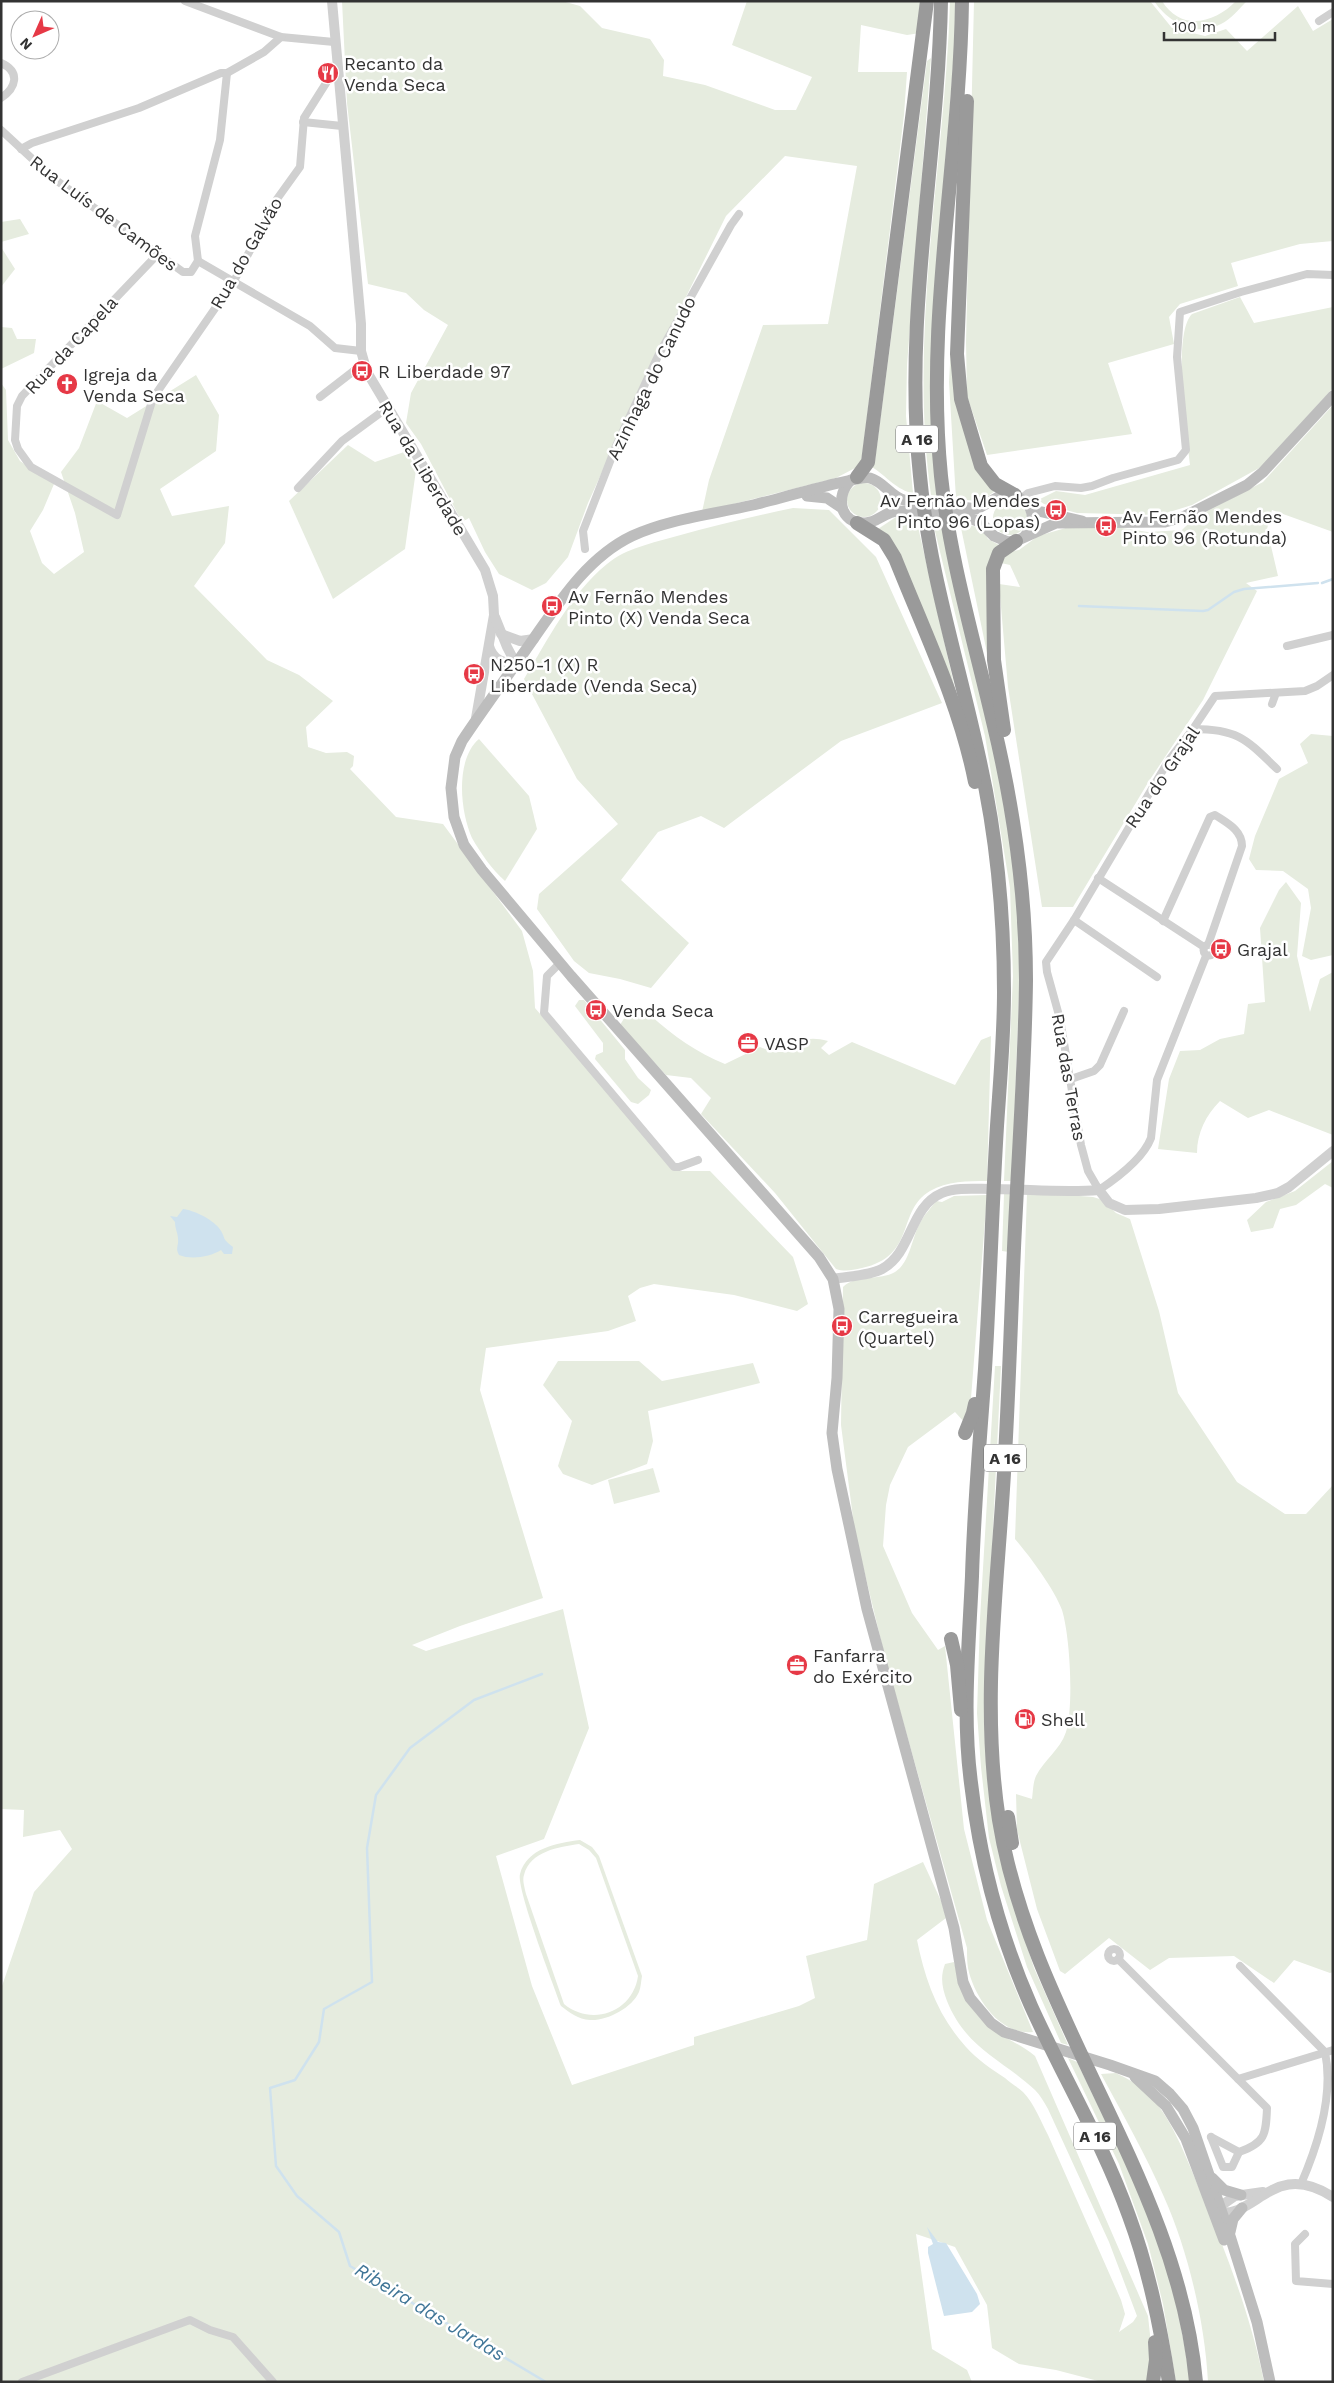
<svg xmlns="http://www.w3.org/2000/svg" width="1334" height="2383" viewBox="0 0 1334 2383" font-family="'Work Sans',sans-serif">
<rect width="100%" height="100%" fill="#fff"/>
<!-- green -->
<g fill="#e6ecdf" fill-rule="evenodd">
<path d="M 342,1 L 562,1 L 580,6 L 602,28 L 650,39 L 664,60 L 663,76 L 705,85 L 775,110 L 796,110 L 812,77 L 732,45 L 747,1 L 923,1 L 920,33 L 907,35 L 861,25 L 858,72 L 907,72 L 904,115 L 863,449 L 861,461 L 857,467 L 836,478 L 702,512 L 709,480 L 763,325 L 828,324 L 857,166 L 785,156 L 726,216 L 631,408 L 588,503 L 568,557 L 546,583 L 532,590 L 499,574 L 485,552 L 469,518 L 462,522 L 421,444 L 406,423 L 411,393 L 448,325 L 424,310 L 406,293 L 368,284 L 347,103 Z"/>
<path d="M 950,1 L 958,1 L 936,286 L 939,496 L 931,495 C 908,331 945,166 950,1 Z"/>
<path d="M 974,1 L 1150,1 L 1172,28 L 1205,36 L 1226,29 L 1247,51 L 1298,6 L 1313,31 L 1333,19 L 1333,241 L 1300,244 L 1231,263 L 1238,286 L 1180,304 L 1169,317 L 1174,344 L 1108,363 L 1132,434 L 987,455 L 967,396 L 966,342 Z"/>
<path d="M 1154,1 L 1162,1 C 1181,32 1215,23 1236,1 L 1247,1 C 1239,9 1231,19 1221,24 C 1196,38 1168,22 1154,1 Z"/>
<path d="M 931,58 L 907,365 L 906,416 L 913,493 C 898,491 886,476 872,467 L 875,461 L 927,61 Z"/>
<path d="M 20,219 L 29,234 L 1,242 L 1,222 Z"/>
<path d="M 1,247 L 15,269 L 1,287 Z"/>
<path d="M 956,252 L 954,370 L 996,490 C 981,503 976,501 956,499 L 949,382 Z"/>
<path d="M 1240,297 L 1254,323 L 1333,307 L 1333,388 L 1261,467 L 1192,505 L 1160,515 L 1077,513 L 1044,504 L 1038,500 L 1056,491 L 1085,495 L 1190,465 C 1187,435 1172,334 1192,314 Z"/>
<path d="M 1,327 L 12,328 L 17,339 L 36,339 L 34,353 L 1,369 Z"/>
<path d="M 196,375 L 219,415 L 216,451 L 160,489 L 172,516 L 229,506 L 225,543 L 194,586 L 267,660 L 299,675 L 333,701 L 306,727 L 308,747 L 326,753 L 347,752 L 354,756 L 353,766 L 350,769 L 396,817 L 443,824 L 522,931 L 533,971 L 535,1008 L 676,1171 L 710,1171 L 793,1257 L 808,1304 L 797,1311 L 734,1295 L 654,1284 L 640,1288 L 628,1296 L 636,1321 L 608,1331 L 486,1348 L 480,1390 L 543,1598 L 460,1626 L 412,1645 L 426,1651 L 563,1609 L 589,1728 L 544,1839 L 496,1856 L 532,1986 L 572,2085 L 694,2045 L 694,2037 L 799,2006 L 815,1998 L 806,1956 L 867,1940 L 874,1884 L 923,1862 L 942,1903 L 946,1918 L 917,1940 C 925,1980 938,2016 966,2047 C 977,2059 991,2069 1005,2078 C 1010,2083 1018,2087 1023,2092 C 1034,2103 1041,2122 1048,2135 L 1121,2300 L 1125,2314 L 1119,2332 L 1133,2322 L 1137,2316 L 1109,2242 L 1048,2109 C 1044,2102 1040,2095 1035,2090 C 1000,2058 966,2048 947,2001 C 942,1988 940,1977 945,1964 L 954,1962 C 962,1991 971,2016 998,2033 C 1011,2041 1023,2046 1035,2056 L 1148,2316 L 1152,2353 L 1147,2382 L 1102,2382 L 1056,2370 L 1019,2364 L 992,2348 L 987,2305 L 955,2247 L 916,2234 L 932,2349 L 967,2370 L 972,2382 L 1,2382 L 1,1989 L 34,1892 L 72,1849 L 60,1830 L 23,1837 L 24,1810 L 1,1809 L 1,383 L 6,390 L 8,440 L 20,461 L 54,484 L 43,510 L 30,531 L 42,563 L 54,574 L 84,552 L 75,513 L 61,472 L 79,448 L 97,401 L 127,418 Z"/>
<path d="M 1333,405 L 1333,532 L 1272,510 L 1267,529 L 1278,576 L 1246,583 L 1257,591 L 1203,700 L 1149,781 L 1073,907 L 1042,907 L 1008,687 L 999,584 L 1020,587 L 1010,565 L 1001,563 L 1008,552 L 1019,550 L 1038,536 L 1076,525 L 1108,526 L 1148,532 L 1182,530 L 1194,518 L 1263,482 Z"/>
<path d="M 348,445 L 375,462 L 407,451 L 416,470 L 405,549 L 333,599 L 289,501 Z"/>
<circle cx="864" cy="500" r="17"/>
<circle cx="1010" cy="518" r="17"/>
<path d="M 793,508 L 829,510 L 876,557 L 942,703 L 841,741 L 724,828 L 701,816 L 658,832 L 621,880 L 689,943 L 651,988 L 620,979 L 589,973 L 574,961 L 537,909 L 539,894 L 618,824 L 577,779 L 524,679 C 548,640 570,594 607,564 C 626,548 653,543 677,536 C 716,525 754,516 793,508 Z"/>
<path d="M 896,517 L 916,518 L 955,689 L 878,529 Z"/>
<path d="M 932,519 L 940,520 L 997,759 L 1017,888 L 1020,966 L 1012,1181 L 1004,1181 L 1013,976 L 1010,888 L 985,736 Z"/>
<path d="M 960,523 L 982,528 L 988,539 L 999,545 L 991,651 L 987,653 Z"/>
<path d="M 1311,734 L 1333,736 L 1333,955 L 1311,960 L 1302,956 L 1311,908 L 1308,889 L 1283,871 L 1256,870 L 1249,859 L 1255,836 L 1279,779 L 1308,763 L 1300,744 Z"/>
<path d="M 479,739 L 529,796 L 537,829 L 505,881 C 492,870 480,852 472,838 C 460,812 455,759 479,739 Z"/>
<path d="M 1286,882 L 1301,903 L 1297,956 L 1310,1012 L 1320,979 L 1333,972 L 1333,1135 L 1269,1110 L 1248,1118 L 1220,1101 C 1206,1115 1197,1133 1197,1153 L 1158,1149 L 1169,1079 L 1180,1051 L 1200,1050 L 1220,1039 L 1244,1034 L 1248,1004 L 1265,1002 L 1260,928 L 1279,890 Z"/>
<path d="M 579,1000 L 584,1000 L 625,1050 L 625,1059 L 638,1078 L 651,1090 L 649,1095 L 638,1104 L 631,1102 L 595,1059 L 596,1055 L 603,1052 L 603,1043 L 575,1006 Z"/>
<path d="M 640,1006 C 666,1030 692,1051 725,1064 L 760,1047 L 772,1052 L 785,1052 C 800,1039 809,1036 828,1041 L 821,1048 L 829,1055 L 852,1042 L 955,1085 L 981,1040 L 991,1036 L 987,1181 C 968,1181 947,1181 930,1191 C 896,1211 917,1256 862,1268 C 852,1270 845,1272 836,1269 L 775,1193 L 701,1114 L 711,1098 L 691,1078 L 666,1075 L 620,1025 L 631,1007 Z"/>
<path d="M 1333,1161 L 1333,1188 L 1325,1184 L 1296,1205 L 1280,1209 L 1273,1228 L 1251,1232 L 1247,1220 L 1266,1202 L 1295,1191 Z"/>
<path d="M 1041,1193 L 1093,1197 L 1103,1200 L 1116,1213 L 1130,1219 L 1159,1311 L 1178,1393 L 1237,1482 L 1285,1514 L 1306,1514 L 1333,1485 L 1333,1972 L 1330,1973 L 1294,1960 L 1274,1983 L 1234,1956 L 1169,1958 L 1150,1970 L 1109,1938 L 1065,1974 L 1060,1971 L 1037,1909 L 1017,1830 L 1016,1794 L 1032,1799 C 1033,1792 1033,1782 1036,1776 C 1044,1760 1060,1750 1066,1732 C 1074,1706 1070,1636 1062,1610 C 1055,1590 1029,1555 1015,1539 L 1027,1194 Z"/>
<path d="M 1004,1194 L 1011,1194 L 1009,1252 L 1002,1251 Z"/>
<path d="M 987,1195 L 970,1411 L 965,1423 L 955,1412 L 908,1447 L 890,1485 L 886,1505 L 883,1546 L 912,1613 L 938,1650 L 945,1646 L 964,1829 L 987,1920 L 1033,2032 C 1000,2036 974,1997 968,1968 C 967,1962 967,1955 967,1948 L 886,1661 L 855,1533 L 841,1425 L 843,1287 C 856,1274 880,1281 895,1272 C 910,1263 912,1237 920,1223 C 924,1215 931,1208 936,1201 L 942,1202 L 954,1196 Z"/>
<path d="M 558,1361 L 639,1361 L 662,1381 L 753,1363 L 760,1383 L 648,1411 L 653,1441 L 647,1464 L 592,1485 L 563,1474 L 558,1466 L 572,1421 L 543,1385 Z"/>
<path d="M 995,1366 L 1001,1366 L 984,1712 L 1008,1887 L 1034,1968 L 1068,2045 L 1061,2043 L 1027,1967 L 1001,1886 L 989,1838 L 981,1767 L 977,1713 L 980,1619 Z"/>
<path d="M 653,1468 L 660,1492 L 614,1504 L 608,1480 Z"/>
<path d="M 580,1840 L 592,1847 L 599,1856 L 642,1976 C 641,1981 641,1987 639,1992 C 632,2008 607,2021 590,2020 C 578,2019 570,2013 561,2006 C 554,1986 516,1888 520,1874 C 527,1848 557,1843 580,1840 ZM 579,1844 L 589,1850 L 596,1858 L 638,1976 C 633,2012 592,2027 564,2004 L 526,1894 C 525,1889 522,1880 524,1875 C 530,1851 559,1847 579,1844 Z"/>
<path d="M 1068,2058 L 1077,2062 L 1149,2210 L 1171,2273 L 1191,2382 L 1176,2382 L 1163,2304 L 1148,2244 L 1119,2164 Z"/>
<path d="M 1116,2073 C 1126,2078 1136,2083 1145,2091 C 1171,2114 1186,2158 1200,2190 C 1226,2252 1251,2316 1264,2382 L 1208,2382 C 1205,2323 1188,2250 1164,2197 C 1146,2155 1123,2115 1101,2074 Z"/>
</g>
<!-- water -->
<g fill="#cfe2ee">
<path d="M 183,1209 C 193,1210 212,1219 219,1228 C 227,1239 220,1237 233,1247 L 232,1254 L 224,1254 L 221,1250 C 210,1257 191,1260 179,1255 C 175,1248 179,1245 178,1239 C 178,1233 175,1229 175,1222 L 170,1216 L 177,1217 Z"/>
<path d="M 927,2227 L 938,2242 L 946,2243 L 977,2294 L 980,2304 L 972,2312 L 944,2316 L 928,2253 L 928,2247 L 933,2244 Z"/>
</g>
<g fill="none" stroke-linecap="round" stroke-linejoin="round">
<!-- stream -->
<g stroke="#cfe2ee" stroke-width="2.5">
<path d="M 1322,583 L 1333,579"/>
<path d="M 1079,606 L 1203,611 L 1208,610 L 1234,592 L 1244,589 L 1318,583"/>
<path d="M 542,1674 L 474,1700 L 410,1748 L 376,1795 L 367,1848 L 372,1982 L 324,2009 L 319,2042 L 295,2080 L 270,2088 L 276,2166 L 297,2196 L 339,2232 L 350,2266 L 546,2382"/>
</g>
<!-- minor -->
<g stroke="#d0d0d0" stroke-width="8">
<path d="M 185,1 L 281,37 L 334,42"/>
<path d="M 1319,21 L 1333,12"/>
<path d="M 1,63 C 21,72 16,88 1,98"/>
<path d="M 303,122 L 342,126"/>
<path d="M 1,130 L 53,178 L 183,272 L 191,272 L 198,261 L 310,326 L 335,348 L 361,351"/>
<path d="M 21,149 L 32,143 L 139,108 L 221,73 L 227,73 L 264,52 L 281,37"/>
<path d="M 157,255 L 22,396 L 17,406 L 15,440 L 18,449 L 31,467 L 117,515 L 153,398 L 234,281 L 277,199 L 300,167 L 304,118 L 328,80 L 337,75"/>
<path d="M 198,261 L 195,236 L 220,140 L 227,73"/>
<path d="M 320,397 L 364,363"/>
<path d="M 298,488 L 342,441 L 387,408"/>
<path d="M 1022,498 L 1028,493 L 1055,486 L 1081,488 L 1092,486 L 1113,478 L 1178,460 L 1186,450 L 1177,357 L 1180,312 L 1241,292 L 1307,274 L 1333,275"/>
<path d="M 585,549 L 583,531 L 616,446 L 659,354 L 731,225 L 739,214"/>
<path d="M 1287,646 L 1333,635"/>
<path d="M 1272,704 L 1276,693"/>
<path d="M 1193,729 C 1238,729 1246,739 1277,769"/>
<path d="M 1098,878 L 1204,947"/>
<path d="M 1074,920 L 1157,977"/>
<path d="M 1163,921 L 1210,817 L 1215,815 C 1227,823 1242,830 1242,846 L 1208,945"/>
<circle cx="1209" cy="950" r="5.5"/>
<path d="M 1206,956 L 1157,1080 L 1151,1138 C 1143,1159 1117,1178 1099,1190 L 1088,1171 L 1081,1145 L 1060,1019 L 1047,972 L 1046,962 L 1074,920 L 1169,760 L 1193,729 L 1215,696 L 1305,691 L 1317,686 L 1333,675"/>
<path d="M 560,963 L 547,976 L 544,1013 L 674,1167 L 679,1167 L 698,1160"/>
<path d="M 1071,1079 L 1094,1071 L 1100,1065 L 1124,1011"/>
<circle cx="1114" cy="1955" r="6"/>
<path d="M 1118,1959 L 1267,2108 C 1266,2135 1265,2143 1239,2152 L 1211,2137"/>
<path d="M 1240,1966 L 1325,2052 C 1334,2095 1318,2145 1301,2184"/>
<path d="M 1238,2079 L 1333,2050"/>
<path d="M 1211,2137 L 1223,2167 L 1232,2167 L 1239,2152"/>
<path d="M 1305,2234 L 1295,2244 L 1296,2281 L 1333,2284"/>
<path d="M 22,2382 L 190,2320 L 210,2330 L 233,2337 L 273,2382"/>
</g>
<!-- tertiary -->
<g stroke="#d0d0d0" stroke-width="10">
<path d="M 332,1 L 361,324 L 361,351 L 367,372 L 485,570 L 493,596 L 494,615 L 476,718"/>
<path d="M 495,617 L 507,647 L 516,664"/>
<path d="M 501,634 L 520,641 L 534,639"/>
<path d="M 489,646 C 493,660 503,663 516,664"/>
<path d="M 833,1279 C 848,1276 869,1276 882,1269 C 913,1252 909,1207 942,1193 C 956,1187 976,1189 991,1189 C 1027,1189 1063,1193 1099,1190 L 1109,1203 L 1125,1210 L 1159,1209 L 1256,1198 L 1278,1193 L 1289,1187 L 1333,1151"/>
<path d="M 1215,2210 L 1235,2196 L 1263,2192"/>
<path d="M 1216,2212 C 1257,2220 1272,2158 1333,2197"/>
</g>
<!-- secondary -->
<g stroke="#bdbdbd" stroke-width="11">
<path d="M 851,480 C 835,495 839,524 865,523 C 878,523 886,510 900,511 C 923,511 946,516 969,518 L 980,522 L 994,536 L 1008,542 L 1016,541 L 1056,523 L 1165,522 L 1183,517 L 1247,485 L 1263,472 L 1333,396"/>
<path d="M 807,496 L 827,498 L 842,508"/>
<path d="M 1082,521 L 1038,511 L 1015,495 L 1000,496 L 977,509 L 904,500 C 890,496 884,482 870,478 C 861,475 771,501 753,505 C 714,514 669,519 632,536 C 584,559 555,609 525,651 C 504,681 482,711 462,741 L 455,757 L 451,788 L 454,817 L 464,845 L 482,870 L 571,976 L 819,1257 L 833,1279 L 839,1309 L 837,1378 L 832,1433 L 837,1469 L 867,1609 L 954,1928 L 963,1982 L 970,1998 L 991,2023 L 1004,2032 L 1110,2065 L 1155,2081 L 1170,2094 L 1183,2109 L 1193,2128 L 1230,2236 L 1257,2322 L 1270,2382"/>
<path d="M 1025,536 C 1035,526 1034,515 1028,503"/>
<path d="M 1135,2077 L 1166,2106 L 1186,2139 L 1224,2240"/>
<path d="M 1212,2178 L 1224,2190 L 1241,2195"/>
<path d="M 1230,2232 L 1233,2219 L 1242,2208"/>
</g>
<!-- motorway -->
<g stroke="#9a9a9a" stroke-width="14">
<path d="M 941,1 C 938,160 903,317 920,476 C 929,573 960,667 980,762 C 997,838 1004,914 1004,992 C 1004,1037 1000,1081 997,1126 C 992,1207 990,1288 985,1369 C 980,1438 974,1507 972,1576 C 969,1645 962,1715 971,1783 C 980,1860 1000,1936 1031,2006 C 1063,2077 1103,2143 1129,2216 C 1149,2270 1160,2325 1169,2382"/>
<path d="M 962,1 C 960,160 925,317 941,476 C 950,561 975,643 994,726 C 1014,810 1026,894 1026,980 C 1025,1069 1018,1159 1014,1248 C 1011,1317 1009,1386 1005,1455 C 999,1577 980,1699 999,1820 C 1031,2020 1178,2179 1196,2382"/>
<path d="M 967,101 L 957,354 L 961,399 L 981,466 L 995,484 L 1015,495"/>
<path d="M 857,477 L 868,462 L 927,1"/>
<path d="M 857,523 L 884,540 L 895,558 C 924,631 960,705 975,782"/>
<path d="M 1004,730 L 994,660 L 993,569 L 999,553 L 1016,541"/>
<path d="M 965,1433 L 973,1413 L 975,1404"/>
<path d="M 951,1639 L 957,1665 L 961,1710"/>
<path d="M 1008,1817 L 1012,1843"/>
<path d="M 1153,2382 L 1156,2360 L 1155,2342"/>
</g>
</g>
<!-- icons -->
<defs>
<g id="restaurant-disc" transform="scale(1.125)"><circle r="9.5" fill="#e63946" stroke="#fff"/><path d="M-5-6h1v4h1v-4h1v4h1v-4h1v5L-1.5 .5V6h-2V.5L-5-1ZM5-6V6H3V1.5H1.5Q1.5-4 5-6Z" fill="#fff"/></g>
<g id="bus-disc" transform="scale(1.125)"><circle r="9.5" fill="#e63946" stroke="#fff"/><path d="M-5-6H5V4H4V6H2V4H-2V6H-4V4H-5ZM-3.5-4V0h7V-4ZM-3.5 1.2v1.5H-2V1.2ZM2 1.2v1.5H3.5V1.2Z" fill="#fff"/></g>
<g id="church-disc" transform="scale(1.125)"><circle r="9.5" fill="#e63946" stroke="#fff"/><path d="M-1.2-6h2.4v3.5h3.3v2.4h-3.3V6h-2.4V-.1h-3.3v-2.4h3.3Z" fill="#fff"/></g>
<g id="office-disc" transform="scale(1.125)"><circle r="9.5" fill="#e63946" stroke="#fff"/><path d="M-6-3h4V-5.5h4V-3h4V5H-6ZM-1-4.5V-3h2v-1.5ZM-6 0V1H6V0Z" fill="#fff"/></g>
<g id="fuel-disc" transform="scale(1.125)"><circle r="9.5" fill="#e63946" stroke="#fff"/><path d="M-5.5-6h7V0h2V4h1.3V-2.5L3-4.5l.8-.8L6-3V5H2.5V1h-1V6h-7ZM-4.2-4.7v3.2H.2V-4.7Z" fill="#fff"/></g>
</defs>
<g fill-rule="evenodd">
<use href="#restaurant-disc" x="328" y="73"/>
<use href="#bus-disc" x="362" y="371"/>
<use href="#church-disc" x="67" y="384"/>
<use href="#bus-disc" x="1056" y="510"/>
<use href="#bus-disc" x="1106" y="526"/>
<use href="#bus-disc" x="552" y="606"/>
<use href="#bus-disc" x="474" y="674"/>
<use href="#bus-disc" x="1221" y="949"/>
<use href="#bus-disc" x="596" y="1010"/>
<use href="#office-disc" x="748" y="1043"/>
<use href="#bus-disc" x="842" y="1326"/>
<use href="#office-disc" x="797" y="1665"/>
<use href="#fuel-disc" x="1025" y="1719"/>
</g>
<g text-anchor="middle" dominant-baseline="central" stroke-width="5" stroke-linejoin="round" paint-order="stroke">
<!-- shield labels -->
<g fill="#fff" stroke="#707070" stroke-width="1">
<rect x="896" y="425.5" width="42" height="27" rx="4"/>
<rect x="984" y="1444.5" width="42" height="27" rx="4"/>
<rect x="1074" y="2122.5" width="42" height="27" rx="4"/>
</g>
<g font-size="16" font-weight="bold" fill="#333">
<text x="917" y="439">A 16</text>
<text x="1005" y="1458">A 16</text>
<text x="1095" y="2136">A 16</text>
</g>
<!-- poi labels -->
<g font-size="18" fill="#333" stroke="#fff" text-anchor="start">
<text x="344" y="63">Recanto da<tspan x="344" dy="21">Venda Seca</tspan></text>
<text x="378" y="371">R Liberdade 97</text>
<text x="83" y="374">Igreja da<tspan x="83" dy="21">Venda Seca</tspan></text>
<text x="1040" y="500" text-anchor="end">Av Fernão Mendes<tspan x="1040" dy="21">Pinto 96 (Lopas)</tspan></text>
<text x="1122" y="516">Av Fernão Mendes<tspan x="1122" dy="21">Pinto 96 (Rotunda)</tspan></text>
<text x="568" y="596">Av Fernão Mendes<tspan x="568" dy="21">Pinto (X) Venda Seca</tspan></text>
<text x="490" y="664">N250-1 (X) R<tspan x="490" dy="21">Liberdade (Venda Seca)</tspan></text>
<text x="1237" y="949">Grajal</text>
<text x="612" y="1010">Venda Seca</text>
<text x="764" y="1043">VASP</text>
<text x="858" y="1316">Carregueira<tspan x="858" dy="21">(Quartel)</tspan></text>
<text x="813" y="1655">Fanfarra<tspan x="813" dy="21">do Exército</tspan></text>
<text x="1041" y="1719">Shell</text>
</g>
<!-- street labels -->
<g font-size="18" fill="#333" stroke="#fff">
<text transform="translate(104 213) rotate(37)">Rua Luís de Camões</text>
<text transform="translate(246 253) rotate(-60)">Rua do Galvão</text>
<text transform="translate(71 345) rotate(-47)">Rua da Capela</text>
<text transform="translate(651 378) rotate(-64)">Azinhaga do Canudo</text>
<text transform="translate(423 468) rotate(59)">Rua da Liberdade</text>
<text transform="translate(1162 777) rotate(-56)">Rua do Grajal</text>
<text transform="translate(1069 1077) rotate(80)">Rua das Terras</text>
</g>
<!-- water labels -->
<g font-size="19" font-style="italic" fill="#3f7597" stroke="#fff">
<text transform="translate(430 2312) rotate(31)">Ribeira das Jardas</text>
</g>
</g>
<!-- border -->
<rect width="1334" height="2383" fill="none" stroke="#333333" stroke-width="5"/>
<!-- north arrow -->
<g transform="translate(35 35) rotate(225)"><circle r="24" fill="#ffffff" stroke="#adadad"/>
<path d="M0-4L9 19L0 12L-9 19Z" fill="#e63946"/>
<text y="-8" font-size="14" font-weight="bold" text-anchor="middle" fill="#333333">N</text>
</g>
<!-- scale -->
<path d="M1164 32v8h111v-8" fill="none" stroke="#333333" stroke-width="2.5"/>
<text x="1172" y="32" font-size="15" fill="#333333" stroke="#ffffff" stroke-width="4" paint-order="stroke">100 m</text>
</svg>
